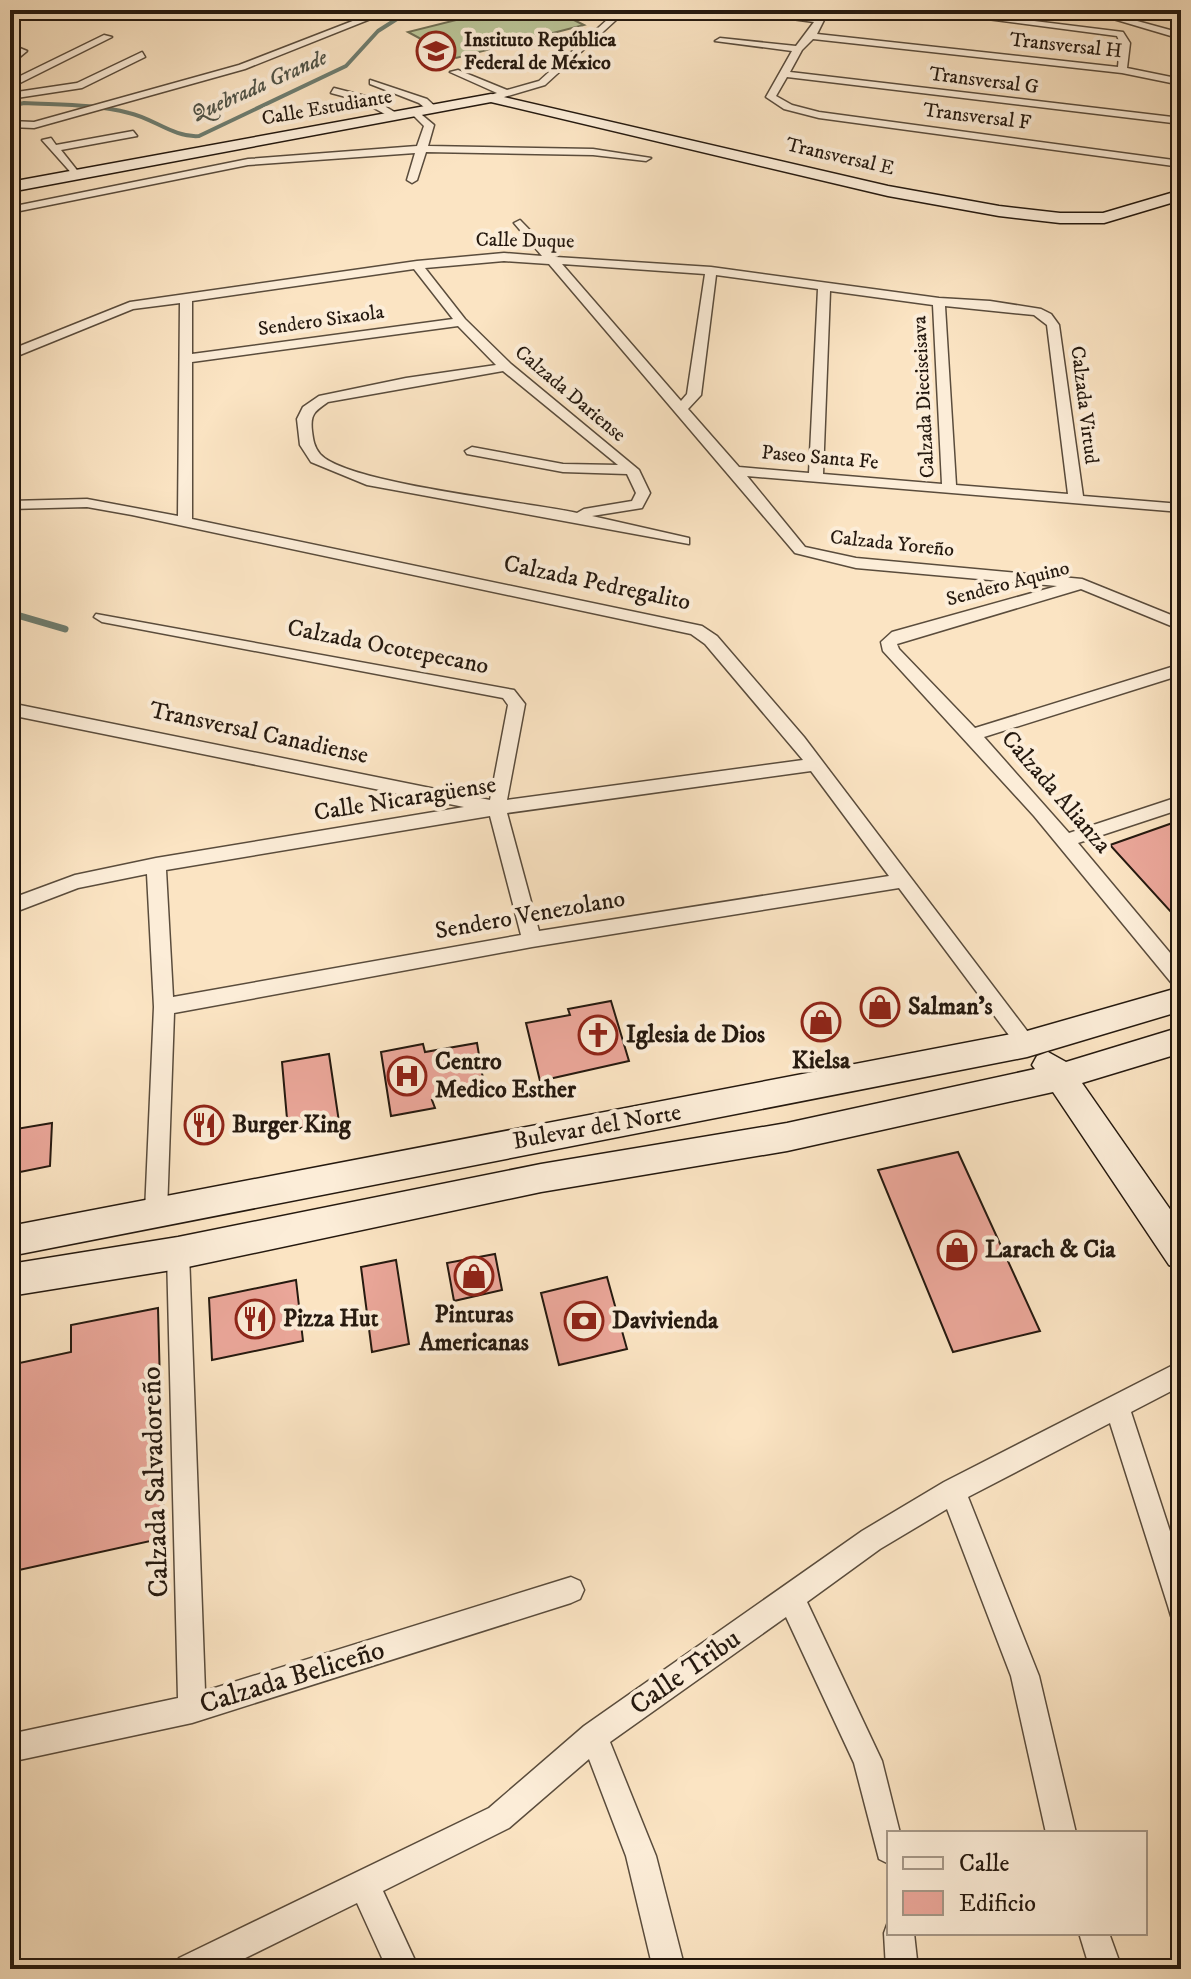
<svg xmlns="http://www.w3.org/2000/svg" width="1191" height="1979" viewBox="0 0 1191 1979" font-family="'IM FELL DW Pica',serif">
<rect width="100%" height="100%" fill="#fbe4c3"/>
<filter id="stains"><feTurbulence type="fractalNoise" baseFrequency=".0025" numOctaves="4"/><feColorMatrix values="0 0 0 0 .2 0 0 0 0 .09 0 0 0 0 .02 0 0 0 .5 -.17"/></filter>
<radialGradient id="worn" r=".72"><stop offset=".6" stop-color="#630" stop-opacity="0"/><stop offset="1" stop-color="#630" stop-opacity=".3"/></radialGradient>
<!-- green -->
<path fill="#bac598" stroke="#706f54" stroke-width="2" d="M 496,10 L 554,10 L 584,25 L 456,58 L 408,32 Z"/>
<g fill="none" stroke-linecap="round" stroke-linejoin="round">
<!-- stream-far1 -->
<path stroke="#6e7d70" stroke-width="4" d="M 10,106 L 24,103 C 59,105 95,104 129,113 C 153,118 174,138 199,136 L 346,66 L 378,31 L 411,10"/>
<!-- stream -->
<path stroke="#6e7d70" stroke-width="7" d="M 10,613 L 65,629"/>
</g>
<!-- building -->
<g fill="#eba79a" stroke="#25190f" stroke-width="2">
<path d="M 1181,820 L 1181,923 L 1110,845 Z"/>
<path d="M 611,1001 L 629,1061 L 540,1081 L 526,1023 L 570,1015 L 568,1009 Z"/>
<path d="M 477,1043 L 485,1091 L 432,1100 L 435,1108 L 391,1116 L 381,1052 L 423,1044 L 425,1052 Z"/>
<path d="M 329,1054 L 339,1122 L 288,1130 L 282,1062 Z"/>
<path d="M 52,1123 L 50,1166 L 10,1174 L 10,1130 Z"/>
<path d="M 958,1152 L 1040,1331 L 953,1352 L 878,1170 Z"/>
<path d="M 495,1254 L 502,1290 L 454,1301 L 447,1263 Z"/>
<path d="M 396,1260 L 409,1344 L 372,1352 L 361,1267 Z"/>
<path d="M 607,1277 L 627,1349 L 559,1365 L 541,1293 Z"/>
<path d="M 296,1280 L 303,1341 L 212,1360 L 209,1298 Z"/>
<path d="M 158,1308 L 164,1538 L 10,1572 L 10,1365 L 71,1352 L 71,1325 Z"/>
</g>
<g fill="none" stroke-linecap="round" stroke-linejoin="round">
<!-- street casing -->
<g stroke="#5a4c3c" stroke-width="3">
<g id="street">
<path d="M 381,10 L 393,10 L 245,69 L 34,128 L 10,127 L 10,121 L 34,122 L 239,65 Z"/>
<path d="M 618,10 L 627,10 L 545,85 L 491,101 L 487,96 L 497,93 L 450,72 L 458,70 L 507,90 L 539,81 Z"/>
<path d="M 751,10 L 817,17 L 821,10 L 829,10 L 817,34 L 1118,67 L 1120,43 L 1117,36 L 918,10 L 944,10 L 1123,32 L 1130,43 L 1127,68 L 1181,79 L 1181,85 L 1122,73 L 813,39 L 802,50 L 790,72 L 1181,118 L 1181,124 L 787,77 L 776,96 L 792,105 L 819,112 L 1181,161 L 1181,167 L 819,118 L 784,109 L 766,97 L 792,51 L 715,41 L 720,38 L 796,46 L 814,22 L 732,11 Z"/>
<path d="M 1083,10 L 1097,10 L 1181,33 L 1181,39 Z"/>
<path d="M 104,35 L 112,37 L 10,88 L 10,81 Z"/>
<path d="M 10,44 L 27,51 L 10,65 L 10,57 L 15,52 L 10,50 Z"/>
<path d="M 142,52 L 145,57 L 82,88 L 10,99 L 10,93 L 77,83 Z"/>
<path d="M 370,80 L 427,99 L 439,110 L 430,112 L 419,103 L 370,84 Z"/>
<path d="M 334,88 L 369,97 L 403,117 L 394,119 L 361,101 L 331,93 Z"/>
<path d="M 416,110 L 434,125 L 428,146 L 593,149 L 651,158 L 646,161 L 593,155 L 426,152 L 417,180 L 412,183 L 407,180 L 415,153 L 248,165 L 10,213 L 10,207 L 248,159 L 417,146 L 424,126 L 411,113 Z"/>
<path d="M 133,131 L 137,136 L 61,150 L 80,174 L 75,177 L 42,140 L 51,138 L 56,145 Z"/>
<path d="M 520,220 L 556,257 L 711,267 L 939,298 L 990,301 L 1041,309 L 1051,314 L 1059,325 L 1083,496 L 1181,504 L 1181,512 L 747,476 L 805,547 L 856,558 L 1082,579 L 1181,619 L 1181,630 L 1081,589 L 897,644 L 899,649 L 975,728 L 1181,664 L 1181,675 L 984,737 L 1069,833 L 1181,796 L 1181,809 L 1078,843 L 1181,966 L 1181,988 L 1174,986 L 1034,816 L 883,651 L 881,642 L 892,632 L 1057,586 L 856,568 L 795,553 L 549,264 L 504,261 L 425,268 L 465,319 L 511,364 L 639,470 L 650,493 L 642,508 L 592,516 L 689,538 L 689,544 L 367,485 L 311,462 L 300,445 L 297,419 L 303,407 L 319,396 L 406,378 L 496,365 L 458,326 L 192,362 L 192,519 L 702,626 L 717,636 L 804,737 L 1037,1044 L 1034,1050 L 1020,1050 L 899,888 L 532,947 L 174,1013 L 167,1212 L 164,1219 L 156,1222 L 148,1219 L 145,1212 L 154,1007 L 147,874 L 78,888 L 10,914 L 10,899 L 75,875 L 156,858 L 464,807 L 10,715 L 10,703 L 490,800 L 508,705 L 503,698 L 102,622 L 94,617 L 96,614 L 514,690 L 525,704 L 507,800 L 803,760 L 705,644 L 691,634 L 132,515 L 87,507 L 10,509 L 10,501 L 87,499 L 178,516 L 180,303 L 133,309 L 10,359 L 10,350 L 130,302 L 417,261 L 504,253 L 542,256 L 514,223 ZM 562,264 L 705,274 L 687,394 L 681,401 ZM 414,269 L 453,319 L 192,354 L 192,301 ZM 716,275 L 818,289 L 809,473 L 739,467 L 688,409 L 701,395 ZM 830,291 L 933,305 L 942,484 L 823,474 ZM 945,306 L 1034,315 L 1047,325 L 1068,494 L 956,485 ZM 503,371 L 618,465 L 563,464 L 472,447 L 465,451 L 467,454 L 563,472 L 627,474 L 636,493 L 632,501 L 584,509 L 577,513 C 528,502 347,484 320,454 C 314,447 313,439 312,431 C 310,414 315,411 328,402 ZM 811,771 L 889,876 L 539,931 L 507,813 ZM 490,816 L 521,935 L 173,997 L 166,870 Z"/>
<path d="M 178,1243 L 186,1246 L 189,1253 L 205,1691 L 571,1577 L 580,1581 L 584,1590 L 580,1599 L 571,1603 L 192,1723 L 10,1762 L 10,1734 L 178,1698 L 167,1253 L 170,1246 Z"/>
<path d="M 1181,1361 L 1181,1386 L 1131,1412 L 1181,1565 L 1181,1619 L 1171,1616 L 1168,1606 L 1110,1423 L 968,1497 L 1039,1676 L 1076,1833 L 1046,1833 L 1011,1676 L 947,1509 L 880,1549 L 807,1602 L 882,1761 L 900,1833 L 889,1833 L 889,1864 L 879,1859 L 854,1763 L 786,1617 L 610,1742 L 656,1856 L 685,1969 L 653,1969 L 626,1856 L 589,1759 L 509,1828 L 383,1891 L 419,1969 L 387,1969 L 357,1903 L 223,1969 L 174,1969 L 179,1958 L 489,1808 L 584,1726 L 862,1531 L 944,1482 Z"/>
<path d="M 888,1922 L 889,1933 L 914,1933 L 918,1969 L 886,1969 L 884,1933 Z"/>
<path d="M 1079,1933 L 1109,1933 L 1122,1969 L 1090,1969 Z"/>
</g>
</g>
<!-- secondary casing -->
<g stroke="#25190f" stroke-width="3">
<g id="secondary">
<path d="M 491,94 L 888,186 L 999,206 L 1060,213 L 1103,213 L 1181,190 L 1181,200 L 1104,223 L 1060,223 L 999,216 L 888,196 L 491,102 L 10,192 L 10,182 Z"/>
<path d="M 1181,987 L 1181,1011 L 1027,1057 L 10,1256 L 10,1226 L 1027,1031 Z"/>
<path d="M 1181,1027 L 1181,1053 L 1082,1083 L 1181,1225 L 1181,1270 L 1169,1265 L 1053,1092 L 787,1151 L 541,1192 L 178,1269 L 10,1296 L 10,1264 L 178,1237 L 541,1164 L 787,1123 L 1035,1069 L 1032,1065 L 1037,1056 L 1048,1052 L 1066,1062 Z"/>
</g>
</g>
<!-- street -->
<use href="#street" fill="#fcedd8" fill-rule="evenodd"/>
<!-- secondary -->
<use href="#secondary" fill="#fcedd8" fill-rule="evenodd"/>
</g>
<!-- icons -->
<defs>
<g id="school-ring" transform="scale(2)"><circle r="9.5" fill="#fcedd8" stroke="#8f2418" stroke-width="1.5"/><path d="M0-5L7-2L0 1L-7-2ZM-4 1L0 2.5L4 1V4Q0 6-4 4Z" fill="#8f2418"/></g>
<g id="shop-ring" transform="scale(2)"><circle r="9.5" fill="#fcedd8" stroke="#8f2418" stroke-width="1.5"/><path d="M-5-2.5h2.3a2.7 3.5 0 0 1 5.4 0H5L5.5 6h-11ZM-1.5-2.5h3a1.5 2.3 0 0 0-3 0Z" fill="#8f2418"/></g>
<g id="church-ring" transform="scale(2)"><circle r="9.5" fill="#fcedd8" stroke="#8f2418" stroke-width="1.5"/><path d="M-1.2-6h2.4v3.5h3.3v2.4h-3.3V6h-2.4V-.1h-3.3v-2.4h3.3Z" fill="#8f2418"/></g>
<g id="hospital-ring" transform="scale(2)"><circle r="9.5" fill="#fcedd8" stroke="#8f2418" stroke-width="1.5"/><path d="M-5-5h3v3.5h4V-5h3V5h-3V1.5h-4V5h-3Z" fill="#8f2418"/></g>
<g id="restaurant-ring" transform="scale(2)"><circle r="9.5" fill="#fcedd8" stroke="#8f2418" stroke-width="1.5"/><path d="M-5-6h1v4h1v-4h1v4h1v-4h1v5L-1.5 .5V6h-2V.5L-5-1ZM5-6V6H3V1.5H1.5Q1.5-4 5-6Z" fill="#8f2418"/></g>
<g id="bank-ring" transform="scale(2)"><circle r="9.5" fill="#fcedd8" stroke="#8f2418" stroke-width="1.5"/><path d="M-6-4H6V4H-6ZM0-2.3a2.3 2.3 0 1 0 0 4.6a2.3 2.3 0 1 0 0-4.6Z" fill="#8f2418"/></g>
</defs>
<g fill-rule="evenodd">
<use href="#school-ring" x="436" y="51"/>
<use href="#shop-ring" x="880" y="1007"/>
<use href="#shop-ring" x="821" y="1022"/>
<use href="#church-ring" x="598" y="1035"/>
<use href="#hospital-ring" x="407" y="1076"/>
<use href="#restaurant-ring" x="204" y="1125"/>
<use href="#shop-ring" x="957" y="1250"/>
<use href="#shop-ring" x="474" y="1276"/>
<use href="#restaurant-ring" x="255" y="1319"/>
<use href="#bank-ring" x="584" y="1321"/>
</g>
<g text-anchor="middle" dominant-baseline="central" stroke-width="8" stroke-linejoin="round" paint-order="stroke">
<!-- far-poi labels -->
<g font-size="20" font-weight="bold" fill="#25190f" stroke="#fcedd8" text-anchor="start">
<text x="464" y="40">Instituto República<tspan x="464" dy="23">Federal de México</tspan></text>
</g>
<!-- far-street labels -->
<g font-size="20" fill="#25190f" stroke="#fcedd8">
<text transform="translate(1066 46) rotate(6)">Transversal H</text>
<text transform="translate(984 81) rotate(7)">Transversal G</text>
<text transform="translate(327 108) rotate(-10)">Calle Estudiante</text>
<text transform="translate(977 117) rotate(7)">Transversal F</text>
<text transform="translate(840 157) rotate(13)">Transversal E</text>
<text transform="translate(525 241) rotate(1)">Calle Duque</text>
<text transform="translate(321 321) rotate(-8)">Sendero Sixaola</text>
<text transform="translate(570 394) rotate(40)">Calzada Dariense</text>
<text transform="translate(924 397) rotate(-93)">Calzada Dieciseisava</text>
<text transform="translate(1084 405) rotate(83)">Calzada Virtud</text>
<text transform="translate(820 458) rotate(5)">Paseo Santa Fe</text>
<text transform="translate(892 544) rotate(6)">Calzada Yoreño</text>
<text transform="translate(1008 584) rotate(-15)">Sendero Aquino</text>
</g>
<!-- far-water labels -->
<g font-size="22" font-style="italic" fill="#505347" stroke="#fcedd8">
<text transform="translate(259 86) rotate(-24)">Quebrada Grande</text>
</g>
<!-- street labels -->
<g font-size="24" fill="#25190f" stroke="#fcedd8">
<text transform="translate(597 583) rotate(12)">Calzada Pedregalito</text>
<text transform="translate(388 647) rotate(11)">Calzada Ocotepecano</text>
<text transform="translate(259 733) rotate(12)">Transversal Canadiense</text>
<text transform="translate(1056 792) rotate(49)">Calzada Alianza</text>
<text transform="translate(405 799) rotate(-9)">Calle Nicaragüense</text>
<text transform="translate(530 915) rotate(-10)">Sendero Venezolano</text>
<text transform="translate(597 1127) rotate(-10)">Bulevar del Norte</text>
</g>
<!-- poi labels -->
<g font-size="24" font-weight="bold" fill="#25190f" stroke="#fcedd8" text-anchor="start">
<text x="908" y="1007">Salman's</text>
<text x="626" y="1035">Iglesia de Dios</text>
<text x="821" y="1061" text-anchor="middle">Kielsa</text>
<text x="435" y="1062">Centro<tspan x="435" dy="28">Medico Esther</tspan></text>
<text x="232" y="1125">Burger King</text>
<text x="985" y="1250">Larach &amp; Cia</text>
<text x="474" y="1315" text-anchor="middle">Pinturas<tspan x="474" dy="28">Americanas</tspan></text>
<text x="283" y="1319">Pizza Hut</text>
<text x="612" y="1321">Davivienda</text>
</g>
<!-- near-street labels -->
<g font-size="28" fill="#25190f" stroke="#fcedd8">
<text transform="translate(155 1482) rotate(-92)">Calzada Salvadoreño</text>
<text transform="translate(685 1672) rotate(-35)">Calle Tribu</text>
<text transform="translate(292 1677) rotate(-17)">Calzada Beliceño</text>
</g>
</g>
<!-- margin -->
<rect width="1191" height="1979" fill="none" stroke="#fbe4c3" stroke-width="40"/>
<rect x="12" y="12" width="1167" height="1955" fill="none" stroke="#25190f" stroke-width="4"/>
<rect x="20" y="20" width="1151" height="1939" fill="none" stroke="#25190f" stroke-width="2"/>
<!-- legend -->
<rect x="887" y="1831" width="260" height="104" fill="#fcedd8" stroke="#a69888" stroke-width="2"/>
<rect x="903" y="1857" width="40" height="12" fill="#fcedd8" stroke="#a69888" stroke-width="2"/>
<text x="959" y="1871" font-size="24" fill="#25190f">Calle</text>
<rect x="903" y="1891" width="40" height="24" fill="#eba79a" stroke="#a69888" stroke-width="2"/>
<text x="959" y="1911" font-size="24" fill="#25190f">Edificio</text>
<rect width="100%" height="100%" filter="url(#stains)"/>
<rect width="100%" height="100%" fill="url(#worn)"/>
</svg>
